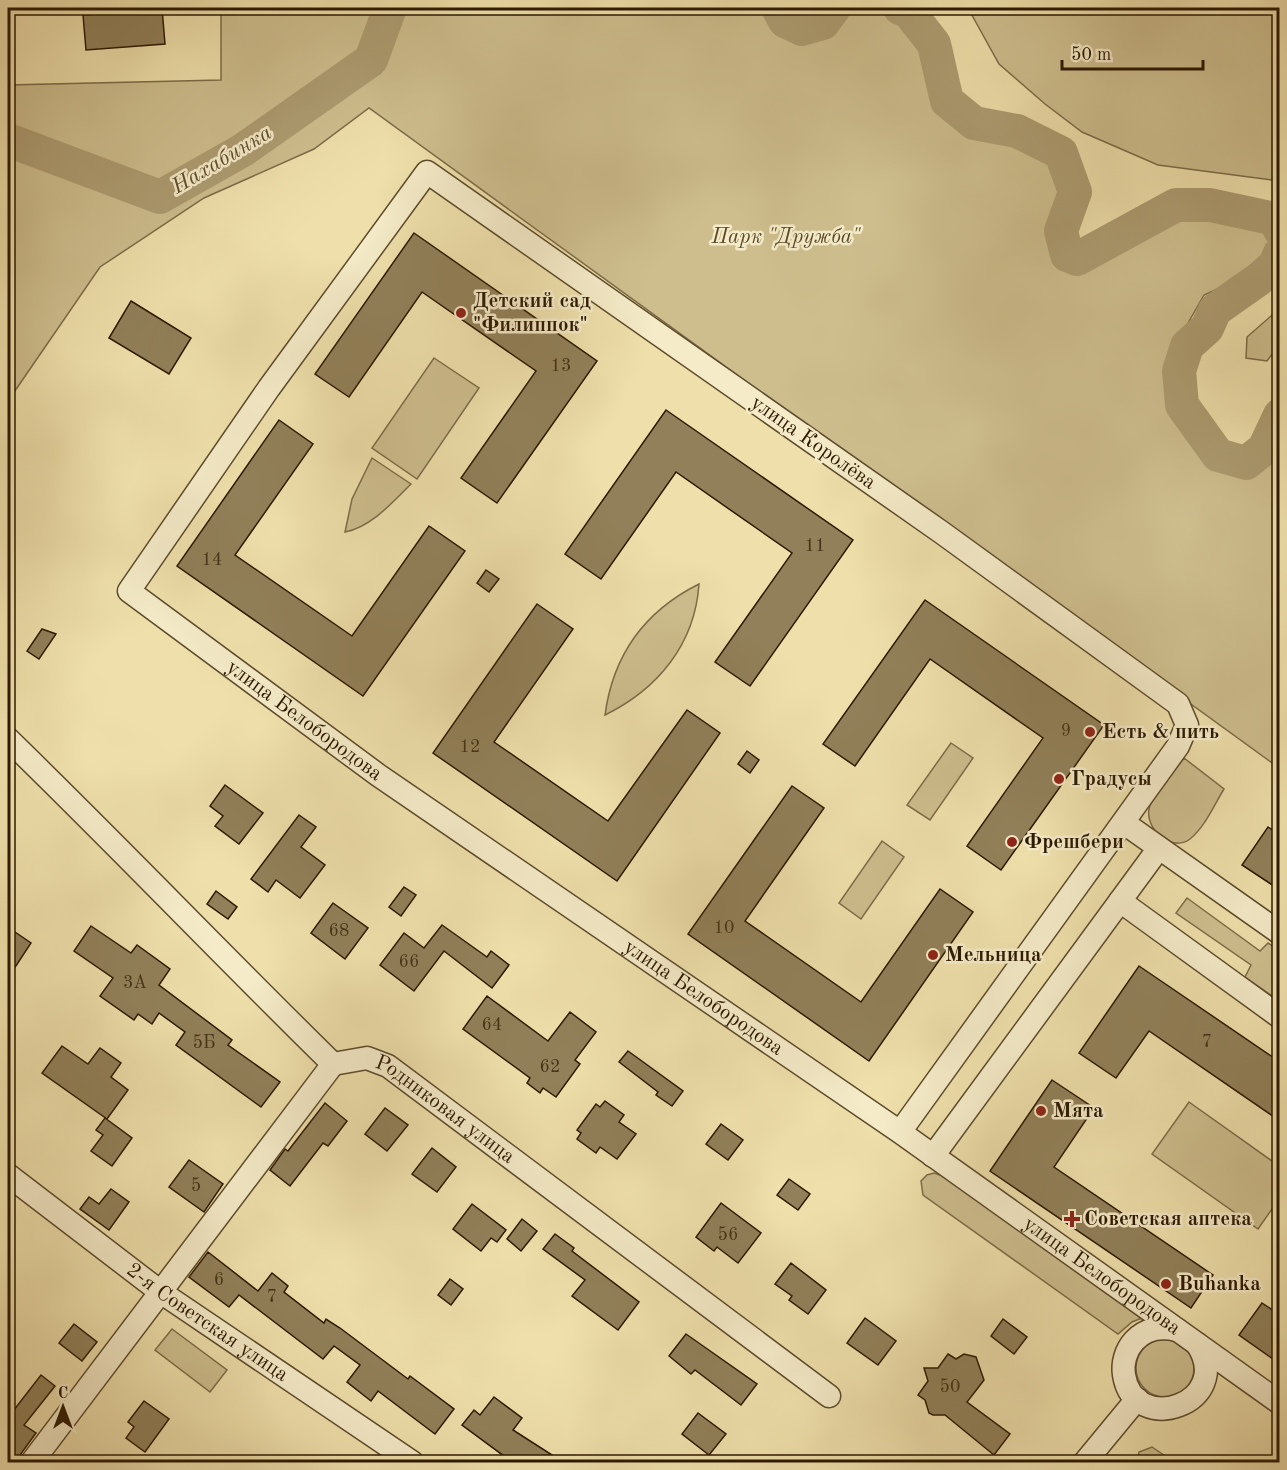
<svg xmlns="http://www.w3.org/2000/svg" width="1287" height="1470" viewBox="0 0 1287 1470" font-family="'Old Standard TT',serif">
<rect width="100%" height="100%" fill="#efe0ab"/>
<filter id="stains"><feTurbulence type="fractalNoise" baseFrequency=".00333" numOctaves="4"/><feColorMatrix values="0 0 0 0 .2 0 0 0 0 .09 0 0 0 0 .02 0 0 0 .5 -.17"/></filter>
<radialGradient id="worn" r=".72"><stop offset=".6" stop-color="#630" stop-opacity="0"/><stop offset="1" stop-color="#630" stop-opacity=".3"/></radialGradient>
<!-- green -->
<g fill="#cebe8e" stroke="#7d6c48" stroke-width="1.5">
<path d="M 221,8 L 763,8 L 773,22 L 791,36 C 816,34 829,27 846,9 C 898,2 916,25 931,72 C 937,90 941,107 956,119 C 966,128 980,135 993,138 C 1000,140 1008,138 1015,139 C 1028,141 1047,152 1053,163 C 1066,184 1060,228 1061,253 L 1077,266 L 1118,253 L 1177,214 L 1199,213 L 1222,216 L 1241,224 L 1264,225 L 1275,245 L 1261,262 L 1224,286 L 1204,295 L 1183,332 L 1176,353 L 1190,426 L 1249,469 L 1269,460 L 1279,442 L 1279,768 L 369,108 L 314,149 L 204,198 L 100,267 L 8,401 L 8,85 L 221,80 Z"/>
<path d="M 968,8 L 1279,8 L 1279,181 L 1158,165 L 1082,132 L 1045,104 L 999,64 Z"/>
<path d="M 1279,309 L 1279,345 L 1267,361 L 1246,358 L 1247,337 Z"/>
<path d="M 434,358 L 479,388 L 417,479 L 372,448 Z"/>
<path d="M 372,458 L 411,484 C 393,502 371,527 345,532 L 352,499 Z"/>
<path d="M 699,584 C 695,644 658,689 605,715 C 613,655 645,611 699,584 Z"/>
<path d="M 951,743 L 973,758 L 930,820 L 907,805 Z"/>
<path d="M 1184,758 L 1224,789 C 1214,805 1205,827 1190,839 C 1170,854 1140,825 1151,803 C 1158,788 1173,772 1184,758 Z"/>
<path d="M 882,841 L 904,857 L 861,919 L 839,903 Z"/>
<path d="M 1187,898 L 1260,951 L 1268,943 L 1279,950 L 1279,985 L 1272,996 L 1245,977 L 1251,965 L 1176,913 Z"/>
<path d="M 1189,1102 L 1279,1166 L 1279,1199 L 1258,1229 L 1152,1154 Z"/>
<path d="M 934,1173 L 943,1176 L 1142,1318 L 1132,1322 L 1118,1334 L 923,1195 L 921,1181 L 927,1175 Z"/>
<path d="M 172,1329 L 227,1370 L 210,1392 L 155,1350 Z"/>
<circle cx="1165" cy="1368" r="29"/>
<path d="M 1152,1447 L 1174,1462 L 1137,1462 L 1139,1452 Z"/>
</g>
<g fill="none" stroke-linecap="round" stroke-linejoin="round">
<!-- river -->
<g stroke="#ad9c71" stroke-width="34">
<path d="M 778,8 L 785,21 L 802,29 L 823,23 L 834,8"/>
<path d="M 900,8 L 909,12 L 934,44 L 947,101 L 974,123 L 1017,131 L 1061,153 L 1075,192 L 1061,231 L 1067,255 L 1077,259 L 1176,205 L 1210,205 L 1275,219 L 1280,230"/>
<path d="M 8,140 L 160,197 L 243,150 L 371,60 L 390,8"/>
<path d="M 1280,253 L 1275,265 L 1259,279 L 1215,310 L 1207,328 L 1187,346 L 1179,371 L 1182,405 L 1218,455 L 1246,463 L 1264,449 L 1280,415"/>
</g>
</g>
<!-- building -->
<g fill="#918059" stroke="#2c1901" stroke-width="1.5">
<path d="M 98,8 L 162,8 L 165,44 L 86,50 L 83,15 L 98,14 Z"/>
<path d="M 414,233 L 597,361 L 497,503 L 461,478 L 536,371 L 422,292 L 349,397 L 315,374 Z"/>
<path d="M 131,301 L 191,338 L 169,374 L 109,338 Z"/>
<path d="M 666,410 L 853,540 L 750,686 L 715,662 L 792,553 L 676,472 L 601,579 L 565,554 Z"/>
<path d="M 279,420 L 313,444 L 235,555 L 352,636 L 429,526 L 465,551 L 363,696 L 177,566 Z"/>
<path d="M 486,570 L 499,579 L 489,592 L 477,583 Z"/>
<path d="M 925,600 L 1104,725 L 1001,870 L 967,846 L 1043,738 L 930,659 L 855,766 L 823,744 Z"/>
<path d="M 537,604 L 573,629 L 494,742 L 608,821 L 687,710 L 720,733 L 617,881 L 433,753 Z"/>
<path d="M 42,629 L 56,634 L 39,659 L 27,651 Z"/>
<path d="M 747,751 L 759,760 L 750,773 L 738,764 Z"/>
<path d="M 225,785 L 263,813 L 239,844 L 215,826 L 223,816 L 210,806 Z"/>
<path d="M 792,786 L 824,808 L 745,921 L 861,1002 L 940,889 L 973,912 L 869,1061 L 688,934 Z"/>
<path d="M 299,815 L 316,827 L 301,847 L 325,865 L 300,898 L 276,880 L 268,892 L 251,879 Z"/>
<path d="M 1268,827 L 1280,835 L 1280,890 L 1242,865 Z"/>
<path d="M 404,887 L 416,895 L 401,916 L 389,907 Z"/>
<path d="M 216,891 L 237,907 L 228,919 L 207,904 Z"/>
<path d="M 333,903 L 368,928 L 345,959 L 311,933 Z"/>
<path d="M 442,925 L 487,957 L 491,951 L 509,965 L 492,988 L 444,951 L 414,991 L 380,965 L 404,933 L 424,948 Z"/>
<path d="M 91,926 L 131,953 L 137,945 L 170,969 L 159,985 L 232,1040 L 228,1045 L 280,1082 L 261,1107 L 176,1045 L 185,1032 L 159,1013 L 152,1024 L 138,1014 L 134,1020 L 100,996 L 113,978 L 74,951 Z"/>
<path d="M 15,932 L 31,943 L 8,978 L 8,942 Z"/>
<path d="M 1139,966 L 1280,1062 L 1280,1121 L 1149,1031 L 1116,1078 L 1079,1053 Z"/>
<path d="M 487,996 L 548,1041 L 570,1012 L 596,1032 L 575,1060 L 580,1064 L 556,1097 L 543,1088 L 540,1093 L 527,1083 L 530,1078 L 463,1029 Z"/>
<path d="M 62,1046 L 88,1064 L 100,1048 L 121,1063 L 111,1077 L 128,1090 L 107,1119 L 42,1073 Z"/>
<path d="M 628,1051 L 683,1091 L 672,1106 L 656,1095 L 658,1092 L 619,1062 Z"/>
<path d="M 1052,1080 L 1094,1108 L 1054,1167 L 1213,1275 L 1191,1308 L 990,1171 Z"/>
<path d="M 605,1101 L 624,1115 L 619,1122 L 636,1134 L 617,1159 L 600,1147 L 596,1153 L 577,1139 L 581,1133 L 577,1130 L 596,1104 L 600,1107 Z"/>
<path d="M 325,1103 L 347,1121 L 328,1146 L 323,1143 L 290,1186 L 270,1170 L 285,1149 L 288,1151 Z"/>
<path d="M 385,1108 L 408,1125 L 387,1151 L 365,1134 Z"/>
<path d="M 105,1118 L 132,1138 L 112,1166 L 91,1151 L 103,1135 L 96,1130 Z"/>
<path d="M 721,1124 L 743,1140 L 728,1160 L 706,1144 Z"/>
<path d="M 432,1148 L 456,1167 L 437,1192 L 412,1174 Z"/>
<path d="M 189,1160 L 223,1184 L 204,1212 L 169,1187 Z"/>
<path d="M 789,1179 L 810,1194 L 798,1210 L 777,1195 Z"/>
<path d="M 111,1189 L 129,1202 L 109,1230 L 80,1209 L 89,1197 L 99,1204 Z"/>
<path d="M 721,1203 L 761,1233 L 738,1263 L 717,1247 L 714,1251 L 696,1237 Z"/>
<path d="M 472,1204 L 506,1230 L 497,1242 L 491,1238 L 481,1251 L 453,1229 Z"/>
<path d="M 522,1219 L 537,1231 L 521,1251 L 507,1239 Z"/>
<path d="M 555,1234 L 574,1248 L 572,1251 L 639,1302 L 618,1330 L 572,1296 L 585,1280 L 543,1249 Z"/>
<path d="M 208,1252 L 258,1291 L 272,1273 L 288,1286 L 284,1292 L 324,1323 L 326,1319 L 340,1328 L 408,1379 L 410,1376 L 454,1409 L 435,1434 L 378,1391 L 371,1401 L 347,1382 L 360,1365 L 334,1346 L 323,1359 L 239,1295 L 229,1307 L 189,1277 Z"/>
<path d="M 791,1263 L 826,1290 L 808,1314 L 789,1300 L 792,1296 L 775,1284 Z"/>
<path d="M 450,1279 L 463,1289 L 451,1305 L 438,1295 Z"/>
<path d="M 1262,1303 L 1280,1315 L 1280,1364 L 1239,1335 Z"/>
<path d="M 865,1318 L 896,1341 L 878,1365 L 847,1343 Z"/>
<path d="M 1003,1319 L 1027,1337 L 1014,1354 L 991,1336 Z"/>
<path d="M 74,1324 L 97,1342 L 82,1361 L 59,1343 Z"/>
<path d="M 686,1334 L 757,1384 L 741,1405 L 695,1370 L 691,1374 L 669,1356 Z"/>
<path d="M 948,1354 L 956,1359 L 964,1354 L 976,1357 L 984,1380 L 967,1402 L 1010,1434 L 994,1455 L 945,1415 L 933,1415 L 929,1413 L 925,1400 L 918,1395 L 928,1381 L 924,1368 L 938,1368 Z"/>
<path d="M 41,1375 L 55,1386 L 24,1425 L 36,1433 L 15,1462 L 8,1462 L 8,1413 L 10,1415 Z"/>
<path d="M 494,1397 L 522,1418 L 513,1430 L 563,1462 L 512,1462 L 462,1425 L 474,1410 L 480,1415 Z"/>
<path d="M 144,1401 L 169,1419 L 145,1452 L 126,1438 L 134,1427 L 128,1422 Z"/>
<path d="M 698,1413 L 726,1434 L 709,1455 L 682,1434 Z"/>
</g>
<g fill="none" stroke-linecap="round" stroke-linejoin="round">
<!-- minor casing -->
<g stroke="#5d4b2c" stroke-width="25">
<g id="minor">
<path id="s1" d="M 8,739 C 118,846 224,957 333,1064 L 367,1058 L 388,1066 L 829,1396"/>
<path d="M 1124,823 L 1280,933"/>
<path d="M 1120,901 L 1280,1017"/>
<path id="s2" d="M 900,1132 L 1178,746 L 1187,725 L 1178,704 L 941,532 L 427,172 L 269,388 L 129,591 L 378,775 L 900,1132 L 1280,1403"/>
<path d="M 933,1156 L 1159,848"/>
<path id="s3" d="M 8,1175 L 162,1293 L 412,1462"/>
<path d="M 1177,1330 C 1161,1326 1145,1329 1134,1341 C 1126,1350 1122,1363 1124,1375 C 1134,1438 1236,1403 1197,1344"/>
<path d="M 32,1462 L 333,1064"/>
<path d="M 1085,1462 L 1137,1399"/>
</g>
</g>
<!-- minor -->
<use href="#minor" stroke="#f5ebc8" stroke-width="22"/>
</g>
<!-- markers -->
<g fill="#8f2418" stroke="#f5ebc8" stroke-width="2">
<circle cx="461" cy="313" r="6"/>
<circle cx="1090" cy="732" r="6"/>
<circle cx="1059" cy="779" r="6"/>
<circle cx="1012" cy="842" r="6"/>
<circle cx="933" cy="955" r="6"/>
<circle cx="1041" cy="1111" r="6"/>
<path d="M1069 1210h6v6h6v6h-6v6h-6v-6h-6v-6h6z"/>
<circle cx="1166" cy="1284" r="6"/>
</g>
<g text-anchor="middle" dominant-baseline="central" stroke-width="5" stroke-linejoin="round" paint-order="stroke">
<!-- number labels -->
<g font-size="18" fill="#453317">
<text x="561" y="366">13</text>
<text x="815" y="546">11</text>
<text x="212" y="560">14</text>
<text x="1066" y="731">9</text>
<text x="470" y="747">12</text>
<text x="724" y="928">10</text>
<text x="339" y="931">68</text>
<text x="409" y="962">66</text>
<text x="135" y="983">3А</text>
<text x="492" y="1025">64</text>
<text x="1207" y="1042">7</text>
<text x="204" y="1043">5Б</text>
<text x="550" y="1067">62</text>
<text x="196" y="1186">5</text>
<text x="728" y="1235">56</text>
<text x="219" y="1280">6</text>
<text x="272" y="1297">7</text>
<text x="950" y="1387">50</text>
</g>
<!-- park labels -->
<g font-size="21" font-style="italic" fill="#5d4b2b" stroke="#f5ebc8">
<text x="786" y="237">Парк "Дружба"</text>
</g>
<!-- poi labels -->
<g font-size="21" font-weight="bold" fill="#2c1901" stroke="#f5ebc8" text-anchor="start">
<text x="473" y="301">Детский сад<tspan x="473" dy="24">"Филиппок"</tspan></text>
<text x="1102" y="732">Есть &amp; пить</text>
<text x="1071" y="779">Градусы</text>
<text x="1024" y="842">Фрешбери</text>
<text x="945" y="955">Мельница</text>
<text x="1053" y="1111">Мята</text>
<text x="1084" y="1219">Советская аптека</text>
<text x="1178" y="1284">Buhanka</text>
</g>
<!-- street labels -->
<g font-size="21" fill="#2c1901" stroke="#f5ebc8">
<text transform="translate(813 443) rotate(35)">улица Королёва</text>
<text stroke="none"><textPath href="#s2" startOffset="2174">улица Белобородова</textPath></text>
<text stroke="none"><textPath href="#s2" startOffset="2660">улица Белобородова</textPath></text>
<text stroke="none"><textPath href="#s1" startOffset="588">Родниковая улица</textPath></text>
<text stroke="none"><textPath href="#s2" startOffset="3146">улица Белобородова</textPath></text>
<text stroke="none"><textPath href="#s3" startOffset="248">2-я Советская улица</textPath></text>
</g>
<!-- water labels -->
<g font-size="22" font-style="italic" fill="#604d2e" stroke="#f5ebc8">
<text transform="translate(222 160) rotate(-31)">Нахабинка</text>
</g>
</g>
<!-- margin -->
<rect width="1287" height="1470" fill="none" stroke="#efe0ab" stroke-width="30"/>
<rect x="9" y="9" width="1269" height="1452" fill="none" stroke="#2c1901" stroke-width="3"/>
<rect x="15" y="15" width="1257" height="1440" fill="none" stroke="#2c1901" stroke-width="1.5"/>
<!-- north arrow -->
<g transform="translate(63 1407)" stroke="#f5ebc8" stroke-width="4.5" paint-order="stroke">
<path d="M0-4.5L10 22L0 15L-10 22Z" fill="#2c1901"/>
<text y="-9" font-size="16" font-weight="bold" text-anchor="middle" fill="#2c1901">С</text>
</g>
<!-- scale -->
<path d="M1062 60v9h141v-9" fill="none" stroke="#2c1901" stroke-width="3"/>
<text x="1071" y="60" font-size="18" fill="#2c1901" stroke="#f5ebc8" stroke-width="4.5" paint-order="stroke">50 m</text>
<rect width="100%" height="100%" filter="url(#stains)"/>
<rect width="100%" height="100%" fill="url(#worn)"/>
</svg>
